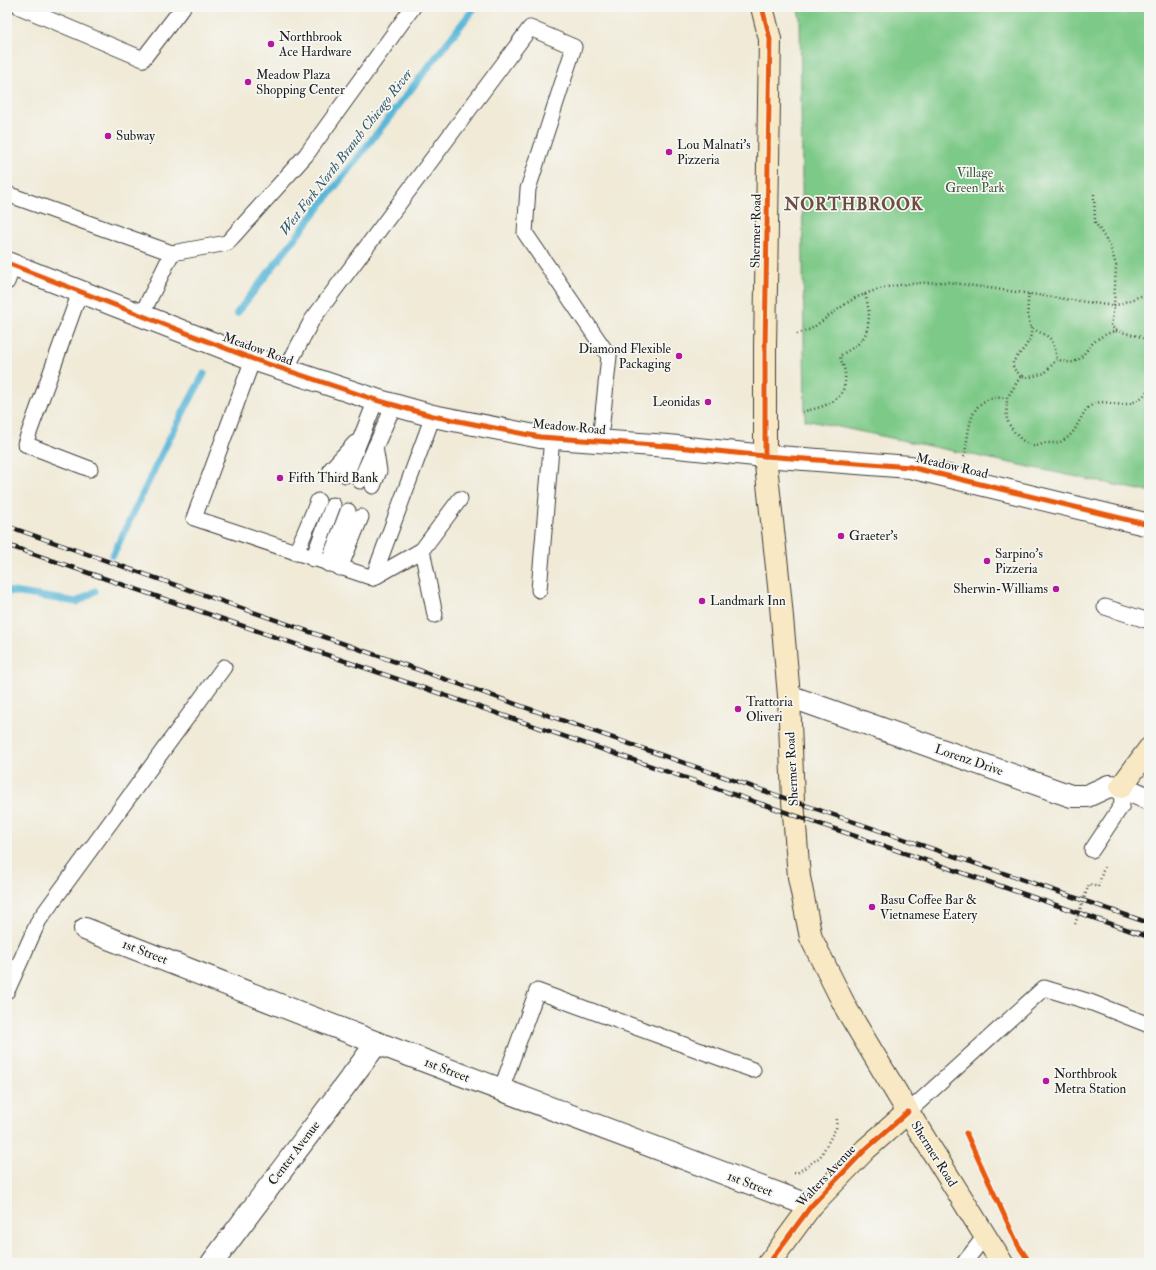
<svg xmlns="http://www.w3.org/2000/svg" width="1156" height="1270" viewBox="0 0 1156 1270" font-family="'IM FELL Double Pica',serif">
<rect width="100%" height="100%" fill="#f6f6f2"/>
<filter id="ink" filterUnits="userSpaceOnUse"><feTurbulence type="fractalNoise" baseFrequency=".025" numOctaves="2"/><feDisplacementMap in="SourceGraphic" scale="8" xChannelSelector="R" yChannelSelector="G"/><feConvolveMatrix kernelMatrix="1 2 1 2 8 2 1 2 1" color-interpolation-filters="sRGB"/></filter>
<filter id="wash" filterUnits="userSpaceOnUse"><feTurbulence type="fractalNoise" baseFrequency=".012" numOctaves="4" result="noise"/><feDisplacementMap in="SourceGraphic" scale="16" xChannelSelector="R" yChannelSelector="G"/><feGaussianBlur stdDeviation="0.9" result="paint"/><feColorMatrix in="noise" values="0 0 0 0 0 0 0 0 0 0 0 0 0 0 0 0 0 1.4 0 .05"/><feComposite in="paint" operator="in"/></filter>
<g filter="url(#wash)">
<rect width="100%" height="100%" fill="#f0ead7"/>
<!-- green -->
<path fill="#7dc987" stroke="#4c7252" d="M 797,7 L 1149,7 L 1149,492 L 805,420 L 800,18 Z"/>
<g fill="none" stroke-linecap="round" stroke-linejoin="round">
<!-- stream -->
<g stroke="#5ab7d8" stroke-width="7">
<path d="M 237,313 L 475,7"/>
<path d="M 113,555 L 171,435 L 204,374"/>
<path d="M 7,591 L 77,602 L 95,591"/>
</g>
</g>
</g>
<g filter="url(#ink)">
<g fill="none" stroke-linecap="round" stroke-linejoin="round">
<!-- lane casing -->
<g stroke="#3c3b38" stroke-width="17">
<g id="lane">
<path d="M 20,7 L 143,59 L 183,7"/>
<path d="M 7,194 L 172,253 L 227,243 L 306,155 L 413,7"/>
<path d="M 7,282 L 13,266"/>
<path d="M 80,292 L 25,444 L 90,469"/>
<path d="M 141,316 L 172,253"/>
<path d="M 253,359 L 194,518 L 373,578 L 433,416"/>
<path d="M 285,371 L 312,320 L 530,28 L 574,47 L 528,189 L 525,233 L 609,356 L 600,441"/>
<path d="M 331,469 L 355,443"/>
<path d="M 346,475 L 376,400"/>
<path d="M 360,481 L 394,405"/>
<path d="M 373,486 L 379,471 L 375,447"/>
<path d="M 422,550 L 435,615"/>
<path d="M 296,553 L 318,501"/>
<path d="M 313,559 L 333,505"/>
<path d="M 328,564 L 348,511"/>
<path d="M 340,568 L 361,517"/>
<path d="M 373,578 L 422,550 L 460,499"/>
<path d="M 539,590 L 552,437"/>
<path d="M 1105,607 L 1149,621"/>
<path d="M 1092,850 L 1122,805 L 1121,787"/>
<path d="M 7,991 L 39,920 L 224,667"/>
<path d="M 501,1090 L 537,991 L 753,1070"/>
<path d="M 908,1112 L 1044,988 L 1090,1002 L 1149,1025"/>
<path d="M 964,1263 L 985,1236"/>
</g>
</g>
<!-- street casing -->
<g stroke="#3c3b38" stroke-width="24">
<g id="street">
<path d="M 7,263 L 253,359 L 376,400 L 433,416 L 540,437 L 668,446 L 765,456 L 910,467 L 1149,525"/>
<path d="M 789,696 L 1071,796 L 1087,796 L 1109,786 L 1121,787 L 1149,799"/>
<path d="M 85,929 L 377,1043 L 811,1206"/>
<path d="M 212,1263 L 377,1043"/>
</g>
</g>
<!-- secondary casing -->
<g stroke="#3c3b38" stroke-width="24">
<g id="secondary">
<path d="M 762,7 L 770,39 L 765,348 L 765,456 L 780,595 L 789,696 L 793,801 L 799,877 L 811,938 L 847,1010 L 908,1112 L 1002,1263"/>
<path d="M 1121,787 L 1149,749"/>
<path d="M 769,1263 L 811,1206 L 866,1149 L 908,1112"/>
</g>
</g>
<!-- path -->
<g stroke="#3c3b38" stroke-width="2.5" stroke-dasharray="1 3" stroke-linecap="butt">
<path d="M 1094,194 L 1095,222 L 1110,246 L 1116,265 L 1114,306 L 1111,326 L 1117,331 L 1142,337 L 1149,344"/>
<path d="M 865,294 C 892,283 919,283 947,282 L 1114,306 L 1149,293"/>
<path d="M 1029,294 C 1027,306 1027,317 1031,328 C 1051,338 1053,336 1057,359"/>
<path d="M 797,334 L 811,329 L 844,305 L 855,298 L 865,294 C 870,310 872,330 859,343 C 854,348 846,351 840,356 C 841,362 845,368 845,374 C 848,402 823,407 801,412"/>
<path d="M 1021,376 L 1013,368 L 1013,362 C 1020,352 1033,342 1031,328"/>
<path d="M 1007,398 L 1021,376 L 1030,377 L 1045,373 L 1057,359 C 1079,368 1080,357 1092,344 C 1099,337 1107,333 1117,331"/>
<path d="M 964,457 C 971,428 966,394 1007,398 C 1007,405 1006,413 1007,419 C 1009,428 1025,446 1034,446 C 1038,446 1042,444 1046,443 C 1053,443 1058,444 1064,440 C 1081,430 1079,408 1097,403 C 1103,401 1109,403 1115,404 C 1129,406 1141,401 1149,389"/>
<path d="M 1075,924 L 1089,884 L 1098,887 L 1104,867"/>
<path d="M 794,1173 L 797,1173 L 820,1157 L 836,1128 L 837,1119"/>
</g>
<!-- lane -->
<use href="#lane" stroke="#fff" stroke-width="15"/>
<!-- street -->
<use href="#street" stroke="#fff" stroke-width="22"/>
<!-- secondary -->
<use href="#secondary" stroke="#f8e8c3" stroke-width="22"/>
<!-- rail casing -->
<g stroke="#1c1c1c" stroke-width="4.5">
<g id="rail">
<path d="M 7,526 L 793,801 L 1149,923"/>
<path d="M 7,545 L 1149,937"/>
</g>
</g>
<!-- rail -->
<use href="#rail" stroke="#f6f6f2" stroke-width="3" stroke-dasharray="9" stroke-linecap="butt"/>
<!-- cycleway casing -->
<g stroke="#f6f6f2" stroke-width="8">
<g id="cycleway">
<path d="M 762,7 L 770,39 L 765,348 L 765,456"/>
<path d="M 7,263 L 253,359 L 376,400 L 433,416 L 540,437 L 668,446 L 765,456 L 910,467 L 1149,525"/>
<path d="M 966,1133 L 1018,1245 L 1030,1263"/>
<path d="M 769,1263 L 811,1206 L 866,1149 L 908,1112"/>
</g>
</g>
<!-- cycleway -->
<use href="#cycleway" stroke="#e8590c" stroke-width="5"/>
</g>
</g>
<!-- markers -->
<g fill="#b5179e" stroke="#f6f6f2" stroke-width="1.5">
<circle cx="271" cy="44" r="4"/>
<circle cx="248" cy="82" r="4"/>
<circle cx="108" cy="136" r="4"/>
<circle cx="669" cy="152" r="4"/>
<circle cx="679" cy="356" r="4"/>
<circle cx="708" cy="402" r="4"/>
<circle cx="280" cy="478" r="4"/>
<circle cx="841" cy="536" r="4"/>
<circle cx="987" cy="561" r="4"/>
<circle cx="1056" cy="589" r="4"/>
<circle cx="702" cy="601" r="4"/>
<circle cx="738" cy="709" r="4"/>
<circle cx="872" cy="907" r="4"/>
<circle cx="1046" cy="1081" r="4"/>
</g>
<g text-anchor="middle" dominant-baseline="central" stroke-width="3.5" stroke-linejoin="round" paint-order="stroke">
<!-- poi labels -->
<g font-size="13" fill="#1c1c1c" stroke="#f6f6f2" text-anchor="start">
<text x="279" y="37">Northbrook<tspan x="279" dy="15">Ace Hardware</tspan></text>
<text x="256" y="75">Meadow Plaza<tspan x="256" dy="15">Shopping Center</tspan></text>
<text x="116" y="136">Subway</text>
<text x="677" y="145">Lou Malnati's<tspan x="677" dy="15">Pizzeria</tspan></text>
<text x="671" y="349" text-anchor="end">Diamond Flexible<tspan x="671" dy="15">Packaging</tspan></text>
<text x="700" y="402" text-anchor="end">Leonidas</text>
<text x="288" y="478">Fifth Third Bank</text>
<text x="849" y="536">Graeter's</text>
<text x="995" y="554">Sarpino's<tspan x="995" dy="15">Pizzeria</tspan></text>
<text x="1048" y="589" text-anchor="end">Sherwin-Williams</text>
<text x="710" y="601">Landmark Inn</text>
<text x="746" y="702">Trattoria<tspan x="746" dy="15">Oliveri</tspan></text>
<text x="880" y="900">Basu Coffee Bar &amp;<tspan x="880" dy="15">Vietnamese Eatery</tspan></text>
<text x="1054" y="1074">Northbrook<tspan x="1054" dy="15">Metra Station</tspan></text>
</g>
<!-- park labels -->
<g font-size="13" fill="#3e5941" stroke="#f6f6f2">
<text x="975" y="173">Village<tspan x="975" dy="15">Green Park</tspan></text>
</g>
<!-- street labels -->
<g font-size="13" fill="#1c1c1c" stroke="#f6f6f2">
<text transform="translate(756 231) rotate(-89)">Shermer Road</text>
<text transform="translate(258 349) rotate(20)">Meadow Road</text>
<text transform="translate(569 427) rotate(5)">Meadow Road</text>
<text transform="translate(952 466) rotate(13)">Meadow Road</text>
<text transform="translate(969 760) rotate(19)">Lorenz Drive</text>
<text transform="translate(792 769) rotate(-93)">Shermer Road</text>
<text transform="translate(145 952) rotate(21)">1st Street</text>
<text transform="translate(447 1070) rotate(21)">1st Street</text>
<text transform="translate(294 1153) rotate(-53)">Center Avenue</text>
<text transform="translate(934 1154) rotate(58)">Shermer Road</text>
<text transform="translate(826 1176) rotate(-47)">Walters Avenue</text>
<text transform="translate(750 1184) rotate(21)">1st Street</text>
</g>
<!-- water labels -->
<g font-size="14" font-style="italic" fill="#355a67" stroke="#f6f6f2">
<text transform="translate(346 152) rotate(-52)">West Fork North Branch Chicago River</text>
</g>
<!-- district labels -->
<g font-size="17" font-weight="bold" letter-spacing="1" fill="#6b4e40" stroke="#f6f6f2">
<text x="854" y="204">NORTHBROOK</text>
</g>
</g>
<!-- margin -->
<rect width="1156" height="1270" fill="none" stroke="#f6f6f2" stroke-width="24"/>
</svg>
